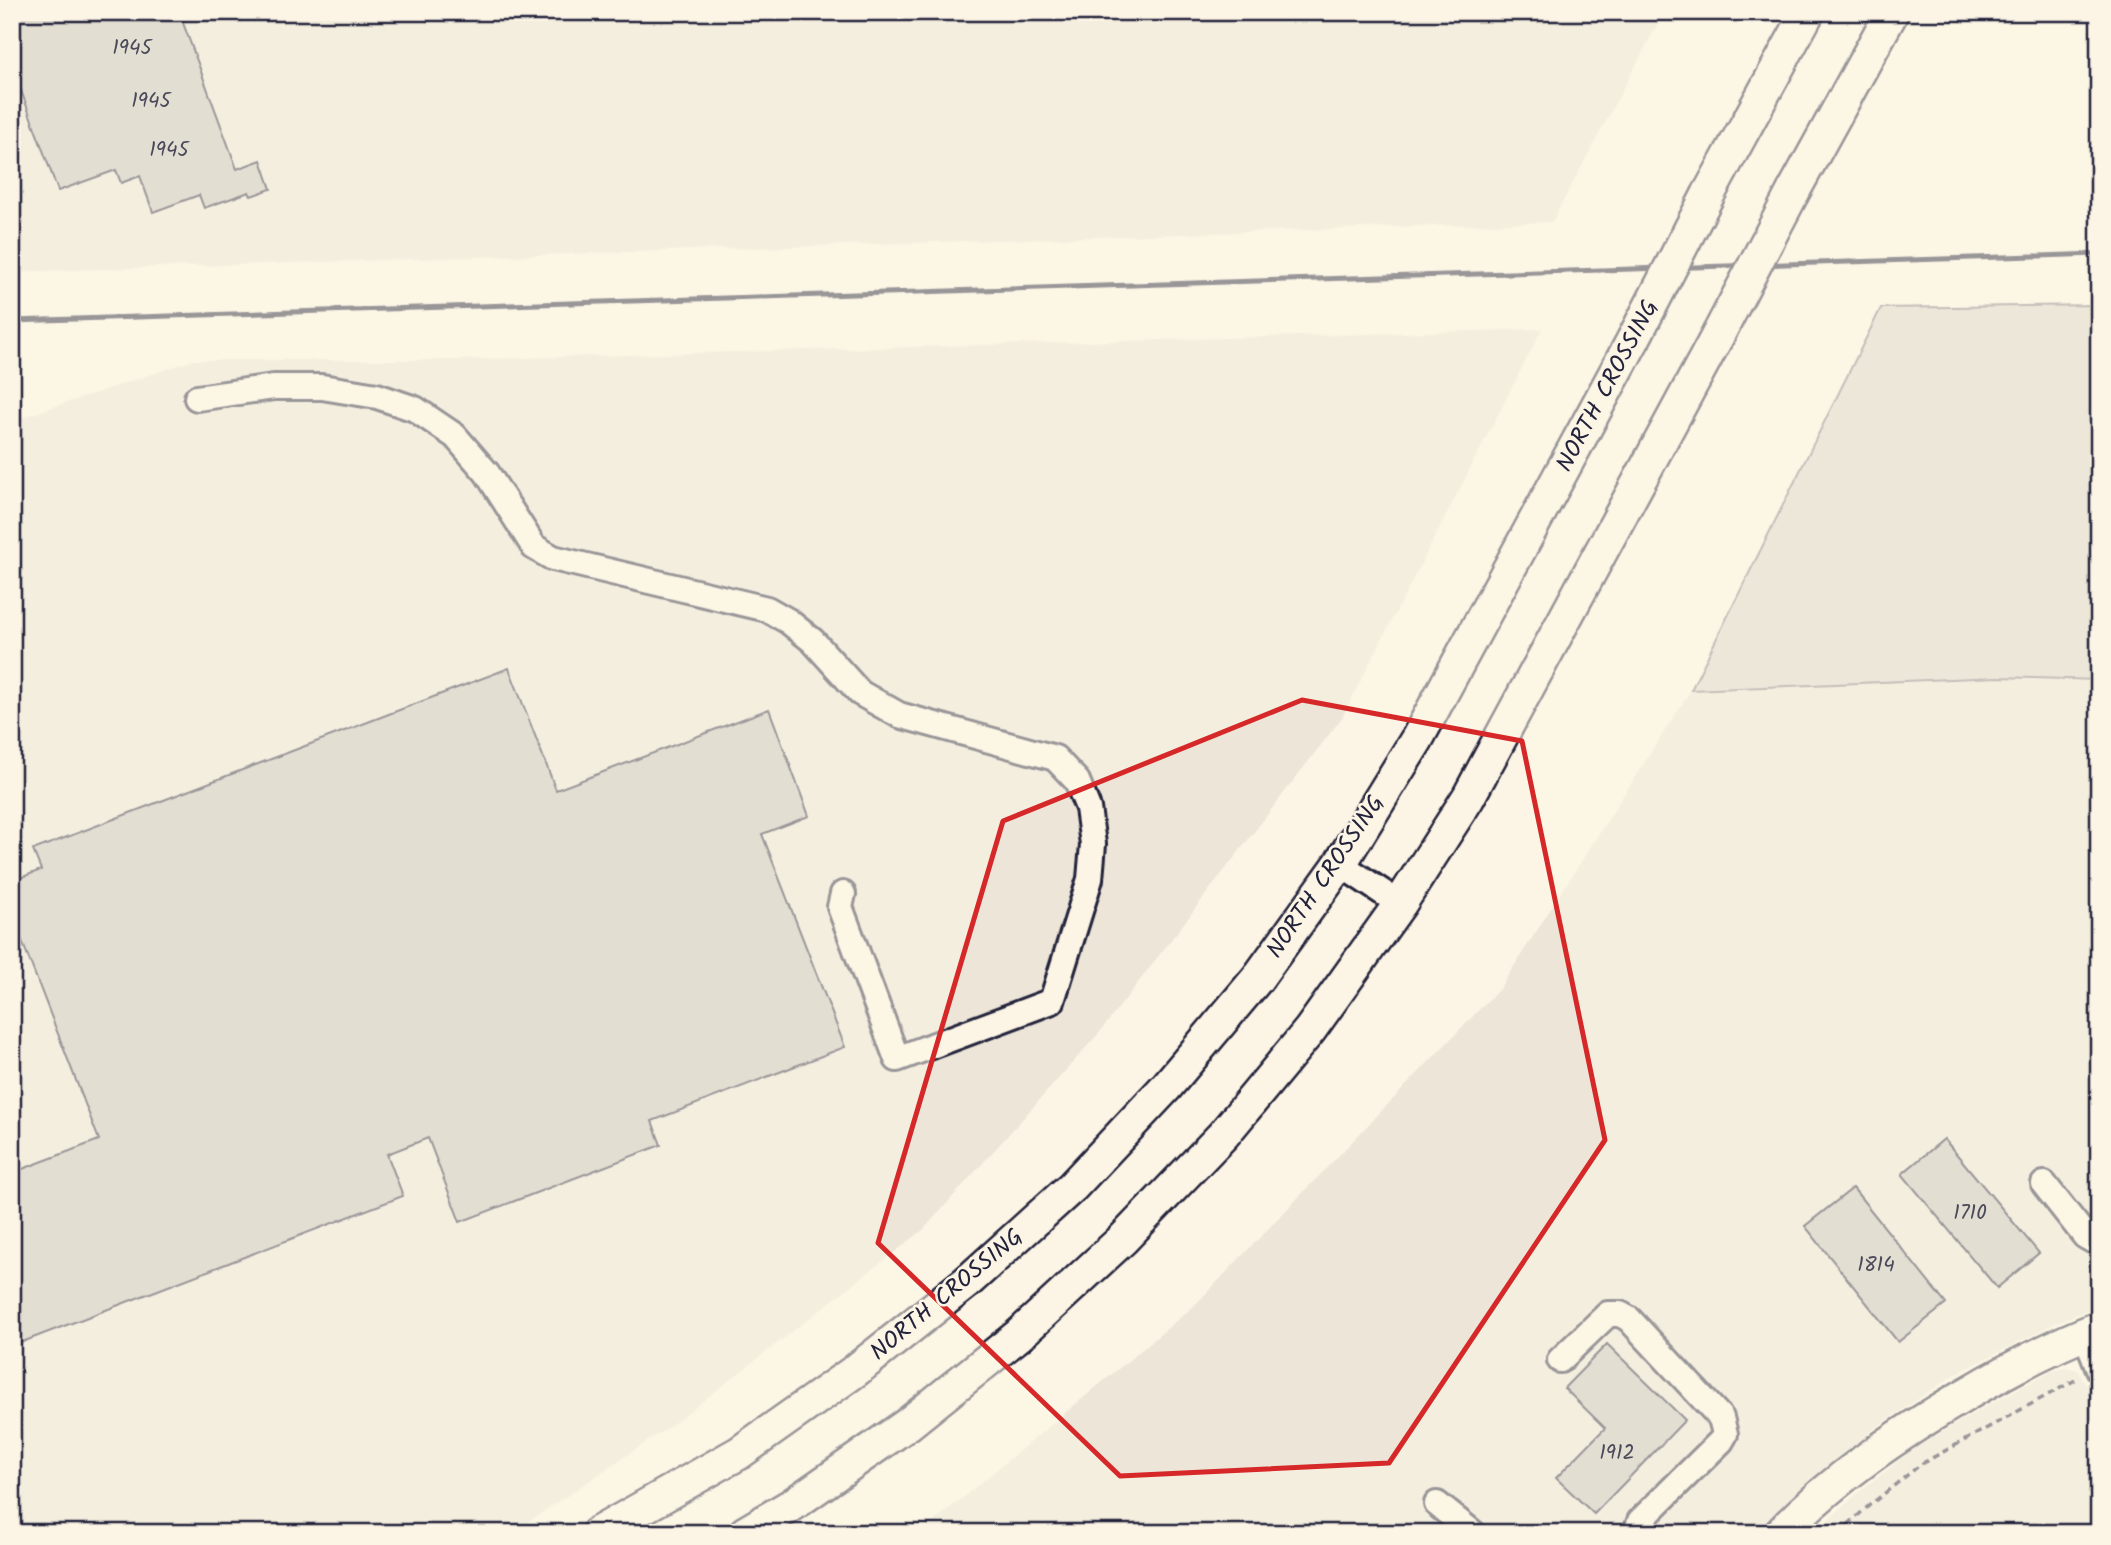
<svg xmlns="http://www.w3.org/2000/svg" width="2111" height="1545" viewBox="0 0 2111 1545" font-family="Kalam,sans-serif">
<rect width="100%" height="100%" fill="#fcf5e5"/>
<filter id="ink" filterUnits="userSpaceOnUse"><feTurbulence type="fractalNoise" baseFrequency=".0143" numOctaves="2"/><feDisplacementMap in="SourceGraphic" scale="14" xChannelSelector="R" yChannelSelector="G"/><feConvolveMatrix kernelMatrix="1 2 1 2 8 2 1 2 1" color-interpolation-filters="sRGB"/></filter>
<g filter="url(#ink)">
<!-- built -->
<g fill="#ece5d8">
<path d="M 12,12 L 1664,12 L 1552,222 L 12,272 Z"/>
<path d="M 1542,329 L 1341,719 L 1100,1032 L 923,1230 L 673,1424 L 512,1533 L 12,1533 L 12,421 L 194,360 L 460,360 Z"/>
<path d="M 1998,677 L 2099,680 L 2099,1306 L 2062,1320 L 1956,1374 L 1871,1431 L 1778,1510 L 1756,1533 L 920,1533 L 1193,1307 L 1500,988 L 1691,690 Z"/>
<path d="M 2064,1367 L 2078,1370 L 2088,1388 L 2099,1418 L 2099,1533 L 1814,1533 L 1860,1491 L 1915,1448 L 1990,1404 L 2053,1370 Z"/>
</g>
<!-- green -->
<path fill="#dcd6cc" stroke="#7f7c84" stroke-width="2" d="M 2099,305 L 2099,680 L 1998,677 L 1691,690 L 1881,308 Z"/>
<!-- building -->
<g fill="#c6c1bb" stroke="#22223b" stroke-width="2">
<path d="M 12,12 L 179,12 L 237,169 L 261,160 L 271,189 L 251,196 L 249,192 L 204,208 L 199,195 L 153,212 L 140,176 L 121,183 L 116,170 L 58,191 L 12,66 Z"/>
<path d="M 509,668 L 556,790 L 769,709 L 809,816 L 762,834 L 845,1047 L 652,1121 L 661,1145 L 460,1222 L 428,1138 L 387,1154 L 403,1196 L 12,1346 L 12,1173 L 99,1140 L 12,915 L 12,881 L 41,870 L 33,850 Z"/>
<path d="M 1944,1139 L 2039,1253 L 1997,1288 L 1902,1174 Z"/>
<path d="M 1853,1188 L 1946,1304 L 1898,1342 L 1805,1226 Z"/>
<path d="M 1607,1344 L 1685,1420 L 1594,1514 L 1556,1478 L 1605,1428 L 1564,1388 Z"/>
</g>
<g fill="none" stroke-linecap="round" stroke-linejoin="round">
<!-- minor casing -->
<g stroke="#22223b" stroke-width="30">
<g id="minor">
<path d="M 197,398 L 274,387 L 322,387 L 377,396 L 415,409 L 455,436 L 487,473 L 534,547 L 553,558 L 767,609 L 788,621 L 813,641 L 860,693 L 899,715 L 1055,758 L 1077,781 L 1088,808 L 1093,844 L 1090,879 L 1052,1001 L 897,1059 L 840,907 L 843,894"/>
<path d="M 1340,864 L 1400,904"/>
<path d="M 2044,1184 L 2085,1236 L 2099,1244"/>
<path d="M 2085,1333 L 2099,1369"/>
<path d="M 1560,1360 L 1608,1314 L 1620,1314 L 1629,1319 L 1721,1418 L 1725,1434 L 1721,1441 L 1640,1521 L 1636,1533"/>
<path d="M 1437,1504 L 1473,1533"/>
</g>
</g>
<!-- major casing -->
<g stroke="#22223b" stroke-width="37">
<g id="major">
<path d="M 1793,192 L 1892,12"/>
<path d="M 1708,195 L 1808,12"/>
<path d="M 598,1533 L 739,1453 L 855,1371 L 967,1282 L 1072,1187 L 1167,1086 L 1257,979 L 1340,864 L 1417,739 L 1633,340"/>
<path d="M 745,1533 L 792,1505 L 908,1424 L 1019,1335 L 1123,1239 L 1223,1135 L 1310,1030 L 1400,904 L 1468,798 L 1718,335"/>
<path d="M 1781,1533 C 1834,1478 1899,1434 1965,1395 C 2007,1370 2052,1346 2099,1328"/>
</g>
</g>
<!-- path -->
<path stroke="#22223b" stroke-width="3.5" stroke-dasharray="7 5" stroke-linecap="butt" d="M 1839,1533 L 1865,1509 L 1921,1464 L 2079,1378"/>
<!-- minor -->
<use href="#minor" stroke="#fcf5e5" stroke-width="24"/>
<!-- major -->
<use href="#major" stroke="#fcf5e5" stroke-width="32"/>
<!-- rail -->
<path stroke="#22223b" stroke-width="5" d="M 12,321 L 2099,254"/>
<!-- major-bridge casing -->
<g stroke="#22223b" stroke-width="37" stroke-linecap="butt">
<g id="major-bridge">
<path d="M 1718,335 L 1793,192"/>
<path d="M 1633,340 L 1708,195"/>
</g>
</g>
<!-- major-bridge -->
<use href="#major-bridge" stroke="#fcf5e5" stroke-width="32"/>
</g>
</g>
<!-- marked area -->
<path d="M0 0H2111V1545H0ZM 1302,700 L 1522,741 L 1605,1140 L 1389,1463 L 1120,1476 L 878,1243 L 1003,821 Z" fill="#fcf5e5" fill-opacity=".55" fill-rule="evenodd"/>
<path fill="none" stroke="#d62828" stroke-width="5" stroke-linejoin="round" d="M 1302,700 L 1522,741 L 1605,1140 L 1389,1463 L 1120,1476 L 878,1243 L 1003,821 Z"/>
<g text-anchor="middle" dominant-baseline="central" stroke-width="5" stroke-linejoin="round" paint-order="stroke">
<!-- number labels -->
<g font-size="21" fill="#4b4a5b">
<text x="132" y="48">1945</text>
<text x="151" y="101">1945</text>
<text x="169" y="150">1945</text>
<text x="1970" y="1213">1710</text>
<text x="1876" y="1265">1814</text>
<text x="1617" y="1453">1912</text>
</g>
<!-- street labels -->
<g font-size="24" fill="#22223b" stroke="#fcf5e5">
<text transform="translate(1608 386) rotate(-62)">NORTH CROSSING</text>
<text transform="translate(1326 877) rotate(-56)">NORTH CROSSING</text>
<text transform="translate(947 1295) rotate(-40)">NORTH CROSSING</text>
</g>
</g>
<!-- margin -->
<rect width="2111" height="1545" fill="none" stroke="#fcf5e5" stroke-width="42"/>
<rect x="21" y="21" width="2069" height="1503" fill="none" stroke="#22223b" stroke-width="2.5" filter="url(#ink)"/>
</svg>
